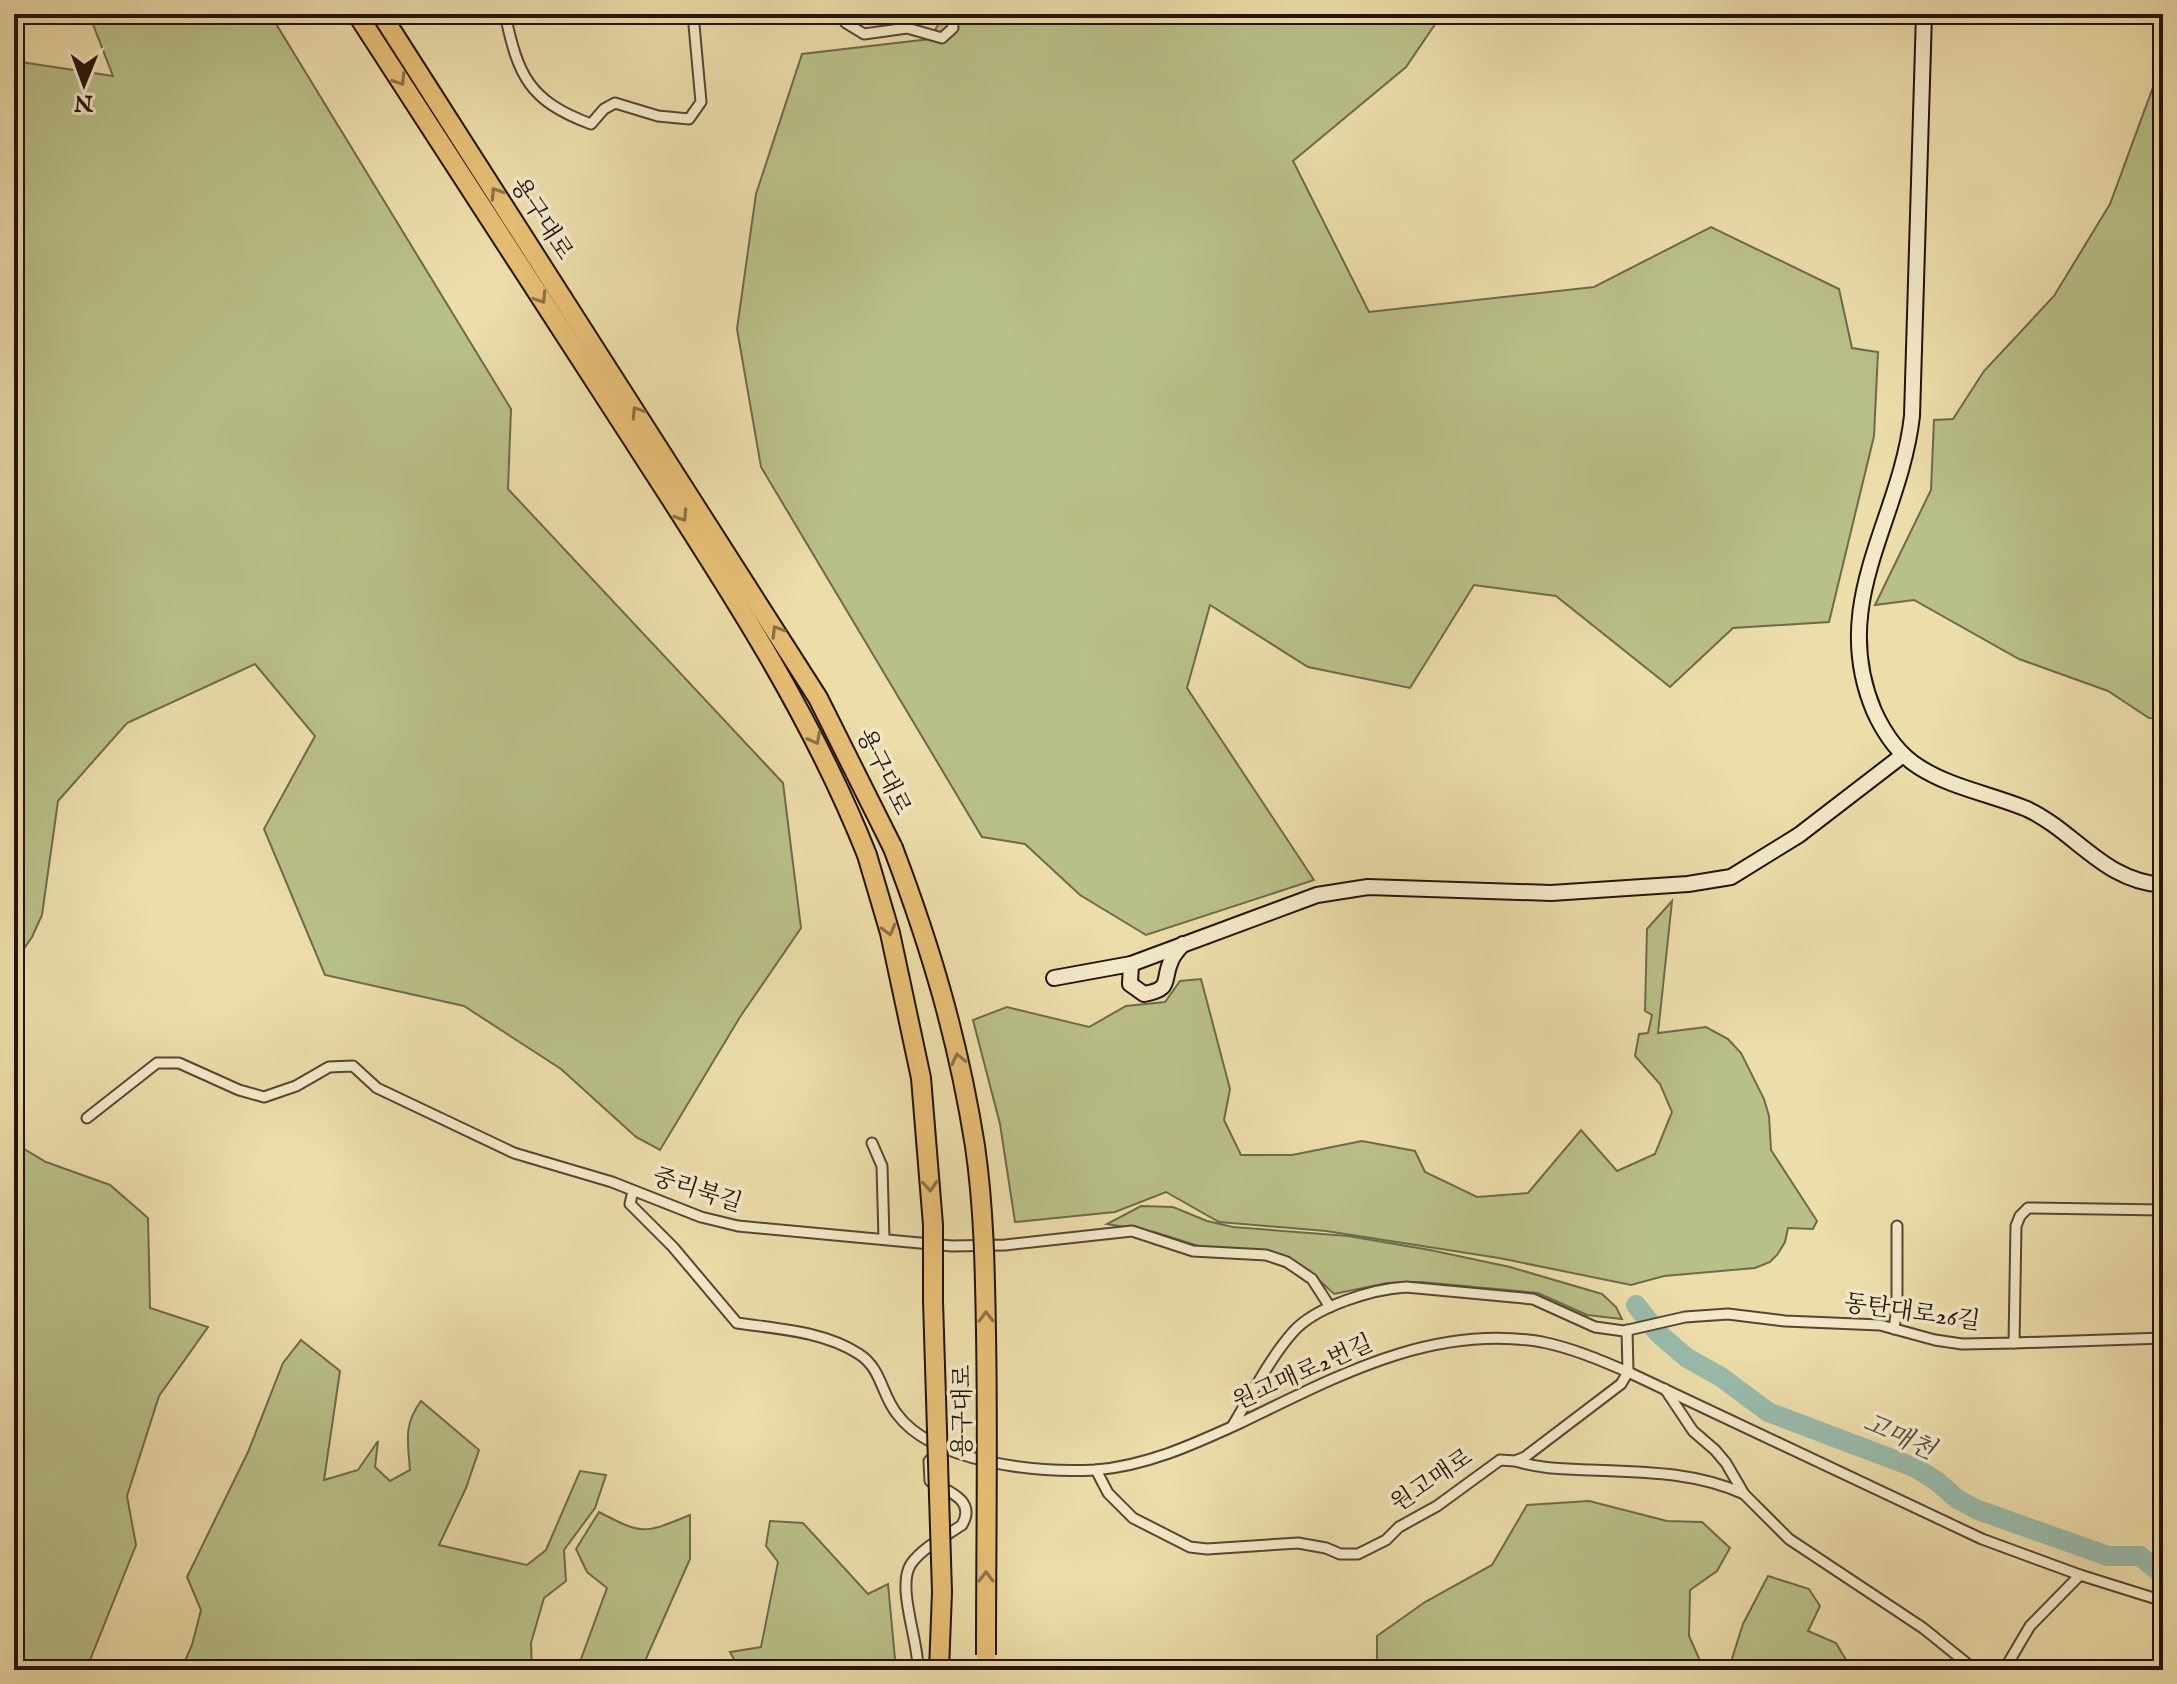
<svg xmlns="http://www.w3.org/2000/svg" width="2177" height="1684" viewBox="0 0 2177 1684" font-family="'IM FELL English','Noto Serif KR',serif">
<rect width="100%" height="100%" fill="#ecdda9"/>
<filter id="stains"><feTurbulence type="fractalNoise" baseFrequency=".0025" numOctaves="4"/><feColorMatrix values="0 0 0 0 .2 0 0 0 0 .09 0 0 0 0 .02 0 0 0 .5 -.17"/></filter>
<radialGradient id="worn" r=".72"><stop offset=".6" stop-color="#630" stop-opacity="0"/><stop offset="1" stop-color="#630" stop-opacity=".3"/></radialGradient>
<!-- green -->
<g fill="#b9c087" stroke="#6e6a4a" stroke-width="2">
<path d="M 89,14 L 270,14 L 511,409 L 508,489 L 783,783 L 801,928 L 740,1017 L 660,1150 L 636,1137 L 561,1069 L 464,1006 L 325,975 L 264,829 L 315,736 L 255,664 L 127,723 L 58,801 L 42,915 L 32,937 L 14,963 L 14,61 L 113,76 Z"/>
<path d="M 944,14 L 1442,14 L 1406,67 L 1293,161 L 1369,312 L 1594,287 L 1711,227 L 1839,289 L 1852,348 L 1878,352 L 1874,436 L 1829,622 L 1733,628 L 1670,687 L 1556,596 L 1474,585 L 1410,688 L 1308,667 L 1210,605 L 1187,688 L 1314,880 L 1146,935 L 1080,895 L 1025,844 L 982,837 L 761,467 L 737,329 L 756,194 L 802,54 L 930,39 Z"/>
<path d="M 2163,60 L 2163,719 L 2149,718 L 2108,691 L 2019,659 L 1914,600 L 1875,605 L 1931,490 L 1934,420 L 1953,419 L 1984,371 L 2054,296 L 2110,204 Z"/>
<path d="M 1672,901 L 1658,1033 L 1706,1027 L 1728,1039 L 1741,1053 L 1764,1099 L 1769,1116 L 1771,1150 L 1817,1221 L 1813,1229 L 1788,1228 L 1785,1242 L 1777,1255 L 1770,1262 L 1755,1268 L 1664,1276 L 1631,1285 L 1499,1258 L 1326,1231 L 1219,1222 L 1166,1192 L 1115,1212 L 1015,1222 L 1000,1124 L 973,1020 L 1007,1007 L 1089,1027 L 1126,1006 L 1165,1002 L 1180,981 L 1201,979 L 1230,1089 L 1224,1120 L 1241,1155 L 1292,1155 L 1362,1141 L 1415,1151 L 1425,1172 L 1477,1197 L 1528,1193 L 1581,1130 L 1617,1171 L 1655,1154 L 1672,1112 L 1660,1084 L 1635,1056 L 1639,1034 L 1648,1033 L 1652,1015 L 1645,1011 L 1647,929 Z"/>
<path d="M 14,1143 L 46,1162 L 110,1185 L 148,1218 L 150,1308 L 208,1327 L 159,1396 L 127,1496 L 136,1545 L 86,1670 L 14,1670 Z"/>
<path d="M 1141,1206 L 1173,1207 L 1207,1221 L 1233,1227 L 1348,1236 L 1430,1250 L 1510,1267 L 1602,1294 L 1616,1307 L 1622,1319 L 1587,1315 L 1538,1293 L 1421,1282 L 1387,1283 L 1334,1294 L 1319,1280 L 1284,1256 L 1205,1248 L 1154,1232 L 1107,1224 Z"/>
<path d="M 301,1340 L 340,1371 L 324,1480 L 358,1470 L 378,1441 L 375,1467 L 390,1481 L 410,1470 C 408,1442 403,1425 421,1401 L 479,1450 L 466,1488 L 439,1545 L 527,1565 L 546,1550 L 580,1471 L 606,1475 L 595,1508 L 564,1550 L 566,1581 L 544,1598 L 531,1643 L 532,1670 L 181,1670 L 192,1645 L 201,1610 L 187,1577 L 248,1452 L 283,1363 Z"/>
<path d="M 1589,1501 L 1667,1521 L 1702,1522 L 1730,1548 L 1717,1571 L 1690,1590 L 1689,1636 L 1701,1663 L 1730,1665 L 1743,1624 L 1768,1576 L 1809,1589 L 1820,1606 L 1808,1631 L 1836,1643 L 1852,1670 L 1377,1670 L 1377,1636 L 1425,1602 L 1492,1565 L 1527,1505 Z"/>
<path d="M 599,1512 C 643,1535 644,1534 690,1515 L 690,1559 L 641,1670 L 577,1670 L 607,1588 L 587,1572 L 576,1549 Z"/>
<path d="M 770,1521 L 803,1523 L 868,1594 L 888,1584 L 896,1670 L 740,1670 L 730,1652 L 761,1647 L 778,1562 L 766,1546 Z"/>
</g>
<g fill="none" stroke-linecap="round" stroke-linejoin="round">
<!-- river -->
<path stroke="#99bbab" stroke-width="20" d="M 1636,1305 L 1658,1333 L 1687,1358 L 1721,1377 L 1768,1412 L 1916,1468 L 1938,1482 L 1957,1499 L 1978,1510 L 2108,1556 L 2140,1556 L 2163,1575"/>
<!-- street casing -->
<g stroke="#554634" stroke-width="13">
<g id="street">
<path d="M 505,14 C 518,76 529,101 591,124 L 604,109 L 615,103 L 658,116 L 689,119 L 701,102 L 693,14"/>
<path d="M 839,14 L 846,23 L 864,34 L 907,28 L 942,38 L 953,28 L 952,14"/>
<path d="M 87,1118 L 157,1063 L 179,1063 L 239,1090 L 264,1097 L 296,1086 L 329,1067 L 353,1066 L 377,1088 L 514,1153 L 612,1182 L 701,1217 L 738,1226 L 952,1246 L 1005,1245 L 1132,1231 L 1193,1251 L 1266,1255 L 1287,1262 L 1312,1279 L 1330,1307"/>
<path d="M 872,1143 L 882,1166 L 884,1239"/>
<path d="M 633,1191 L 630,1204 L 673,1247 L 737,1323 C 778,1329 823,1331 859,1354 C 882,1369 881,1394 897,1414 C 933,1463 1038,1473 1095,1470 C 1146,1466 1192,1445 1238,1424 C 1334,1378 1431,1323 1542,1342 C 1572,1348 1600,1360 1628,1372 L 1627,1330"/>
<path d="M 1894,1329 L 1897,1307 L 1897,1226"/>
<path d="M 2014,1343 L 2163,1338"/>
<path d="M 1665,1389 L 1693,1431 L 1715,1450 L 1726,1463 L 1744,1494 L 1789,1539 L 1923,1628 L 1975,1670"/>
<path d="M 1233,1425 C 1252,1394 1270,1358 1293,1332 C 1316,1306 1373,1289 1406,1287 L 1533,1299 L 1595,1327 L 1624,1331 L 1685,1317 L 1728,1314 L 1785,1321 L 1880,1325 L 1935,1340 L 1962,1344 L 2014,1343 L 2016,1226 L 2020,1216 L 2028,1208 L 2163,1210"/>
<path d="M 1516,1461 C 1540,1469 1565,1469 1591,1470 C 1643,1472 1696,1472 1744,1494"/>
<path d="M 1096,1470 L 1108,1493 L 1133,1518 L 1190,1547 L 1207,1549 L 1298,1543 L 1326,1548 L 1340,1554 L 1358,1554 L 1386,1540 L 1399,1527 L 1437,1506 L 1500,1460 L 1515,1461 L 1525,1457 L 1621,1384 L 1628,1372 L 1982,1539 L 2080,1575 L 2163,1601"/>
<path d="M 918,1670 C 919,1642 896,1586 911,1564 C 923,1547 946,1536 962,1525 C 977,1499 946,1491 930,1481 L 929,1461 L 937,1453"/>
<path d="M 2004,1670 L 2030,1626 L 2080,1575"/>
</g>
</g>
<!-- secondary casing -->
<g stroke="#23130d" stroke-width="18">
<g id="secondary">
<path d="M 1924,14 L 1912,416 C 1900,522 1828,602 1874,711 C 1884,733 1898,754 1919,767 C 1952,788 1991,794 2027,809 C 2076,832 2103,881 2163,885"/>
<path d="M 1131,964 L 1130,984 L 1144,994 C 1173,989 1162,980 1171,961 C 1173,955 1179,949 1183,944"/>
<path d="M 1054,978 L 1131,964 L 1317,895 L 1368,887 L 1551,893 L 1688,884 L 1731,877 L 1799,835 L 1903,755"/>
</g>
</g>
<!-- highway casing -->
<g stroke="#23130d" stroke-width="22">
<g id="highway">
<path d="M 357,14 C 449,156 541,298 633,440 C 719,574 808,706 867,855"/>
<path d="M 381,14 L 818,698 L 893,848"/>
<path d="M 939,1670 L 942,1592"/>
</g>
</g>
<!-- street -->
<use href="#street" stroke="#f3e9c7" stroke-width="9"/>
<!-- secondary -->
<use href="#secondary" stroke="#f3e9c7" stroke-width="14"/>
<!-- highway -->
<use href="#highway" stroke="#e6be74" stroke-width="18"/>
<!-- highway-bridge casing -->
<g stroke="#23130d" stroke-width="22" stroke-linecap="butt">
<g id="highway-bridge">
<path d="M 893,848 C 931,948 958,1039 975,1146 C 984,1208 985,1271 986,1333 C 988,1441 986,1548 986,1655"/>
<path d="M 867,855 L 890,933 L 921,1078 L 933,1225 L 933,1301 L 942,1592"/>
</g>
</g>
<!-- highway-bridge -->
<use href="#highway-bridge" stroke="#e6be74" stroke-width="18"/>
</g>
<!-- one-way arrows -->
<defs><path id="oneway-chevron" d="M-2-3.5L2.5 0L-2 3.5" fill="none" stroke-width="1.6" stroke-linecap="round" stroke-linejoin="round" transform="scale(2)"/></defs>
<g stroke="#8e7146">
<use href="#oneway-chevron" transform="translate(400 80) rotate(57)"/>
<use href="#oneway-chevron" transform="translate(496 193) rotate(-123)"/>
<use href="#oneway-chevron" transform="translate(541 298) rotate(57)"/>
<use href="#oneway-chevron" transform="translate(637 412) rotate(-123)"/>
<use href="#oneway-chevron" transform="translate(682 516) rotate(57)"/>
<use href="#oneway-chevron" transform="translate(777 631) rotate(-122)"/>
<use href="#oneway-chevron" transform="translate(815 739) rotate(62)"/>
<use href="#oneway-chevron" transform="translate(889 930) rotate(75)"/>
<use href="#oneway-chevron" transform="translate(958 1059) rotate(-103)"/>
<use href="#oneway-chevron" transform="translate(930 1186) rotate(86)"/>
<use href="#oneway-chevron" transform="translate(986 1317) rotate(-91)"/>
<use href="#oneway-chevron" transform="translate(986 1577) rotate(-90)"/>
</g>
<g text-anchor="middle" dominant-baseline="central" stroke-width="7" stroke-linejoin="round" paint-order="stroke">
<!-- street labels -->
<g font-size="24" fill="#23130d" stroke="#f3e9c7">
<text transform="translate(541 219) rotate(57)">용구대로</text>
<text transform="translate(883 772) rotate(64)">용구대로</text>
<text transform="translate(697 1191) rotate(18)">중리북길</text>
<text transform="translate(1912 1313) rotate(8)">동탄대로26길</text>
<text transform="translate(1303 1373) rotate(-24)">원고매로2번길</text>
<text transform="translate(963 1411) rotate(-90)">용구대로</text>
<text transform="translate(1432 1481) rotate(-34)">원고매로</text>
</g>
<!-- water labels -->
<g font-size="26" font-style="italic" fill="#4c4e44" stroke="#f3e9c7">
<text transform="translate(1899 1437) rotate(24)">고매천</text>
</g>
</g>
<!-- margin -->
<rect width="2177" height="1684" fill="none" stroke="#ecdda9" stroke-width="48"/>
<rect x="16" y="16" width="2145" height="1652" fill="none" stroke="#23130d" stroke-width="4"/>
<rect x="24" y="24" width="2129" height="1636" fill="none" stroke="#23130d" stroke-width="2"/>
<!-- north arrow -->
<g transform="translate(84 84) rotate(181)" stroke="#f3e9c7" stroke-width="6" paint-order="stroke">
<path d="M0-6L14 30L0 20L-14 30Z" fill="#23130d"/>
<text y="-12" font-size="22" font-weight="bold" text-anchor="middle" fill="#23130d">N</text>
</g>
<rect width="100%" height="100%" filter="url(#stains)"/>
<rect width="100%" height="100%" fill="url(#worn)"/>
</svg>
